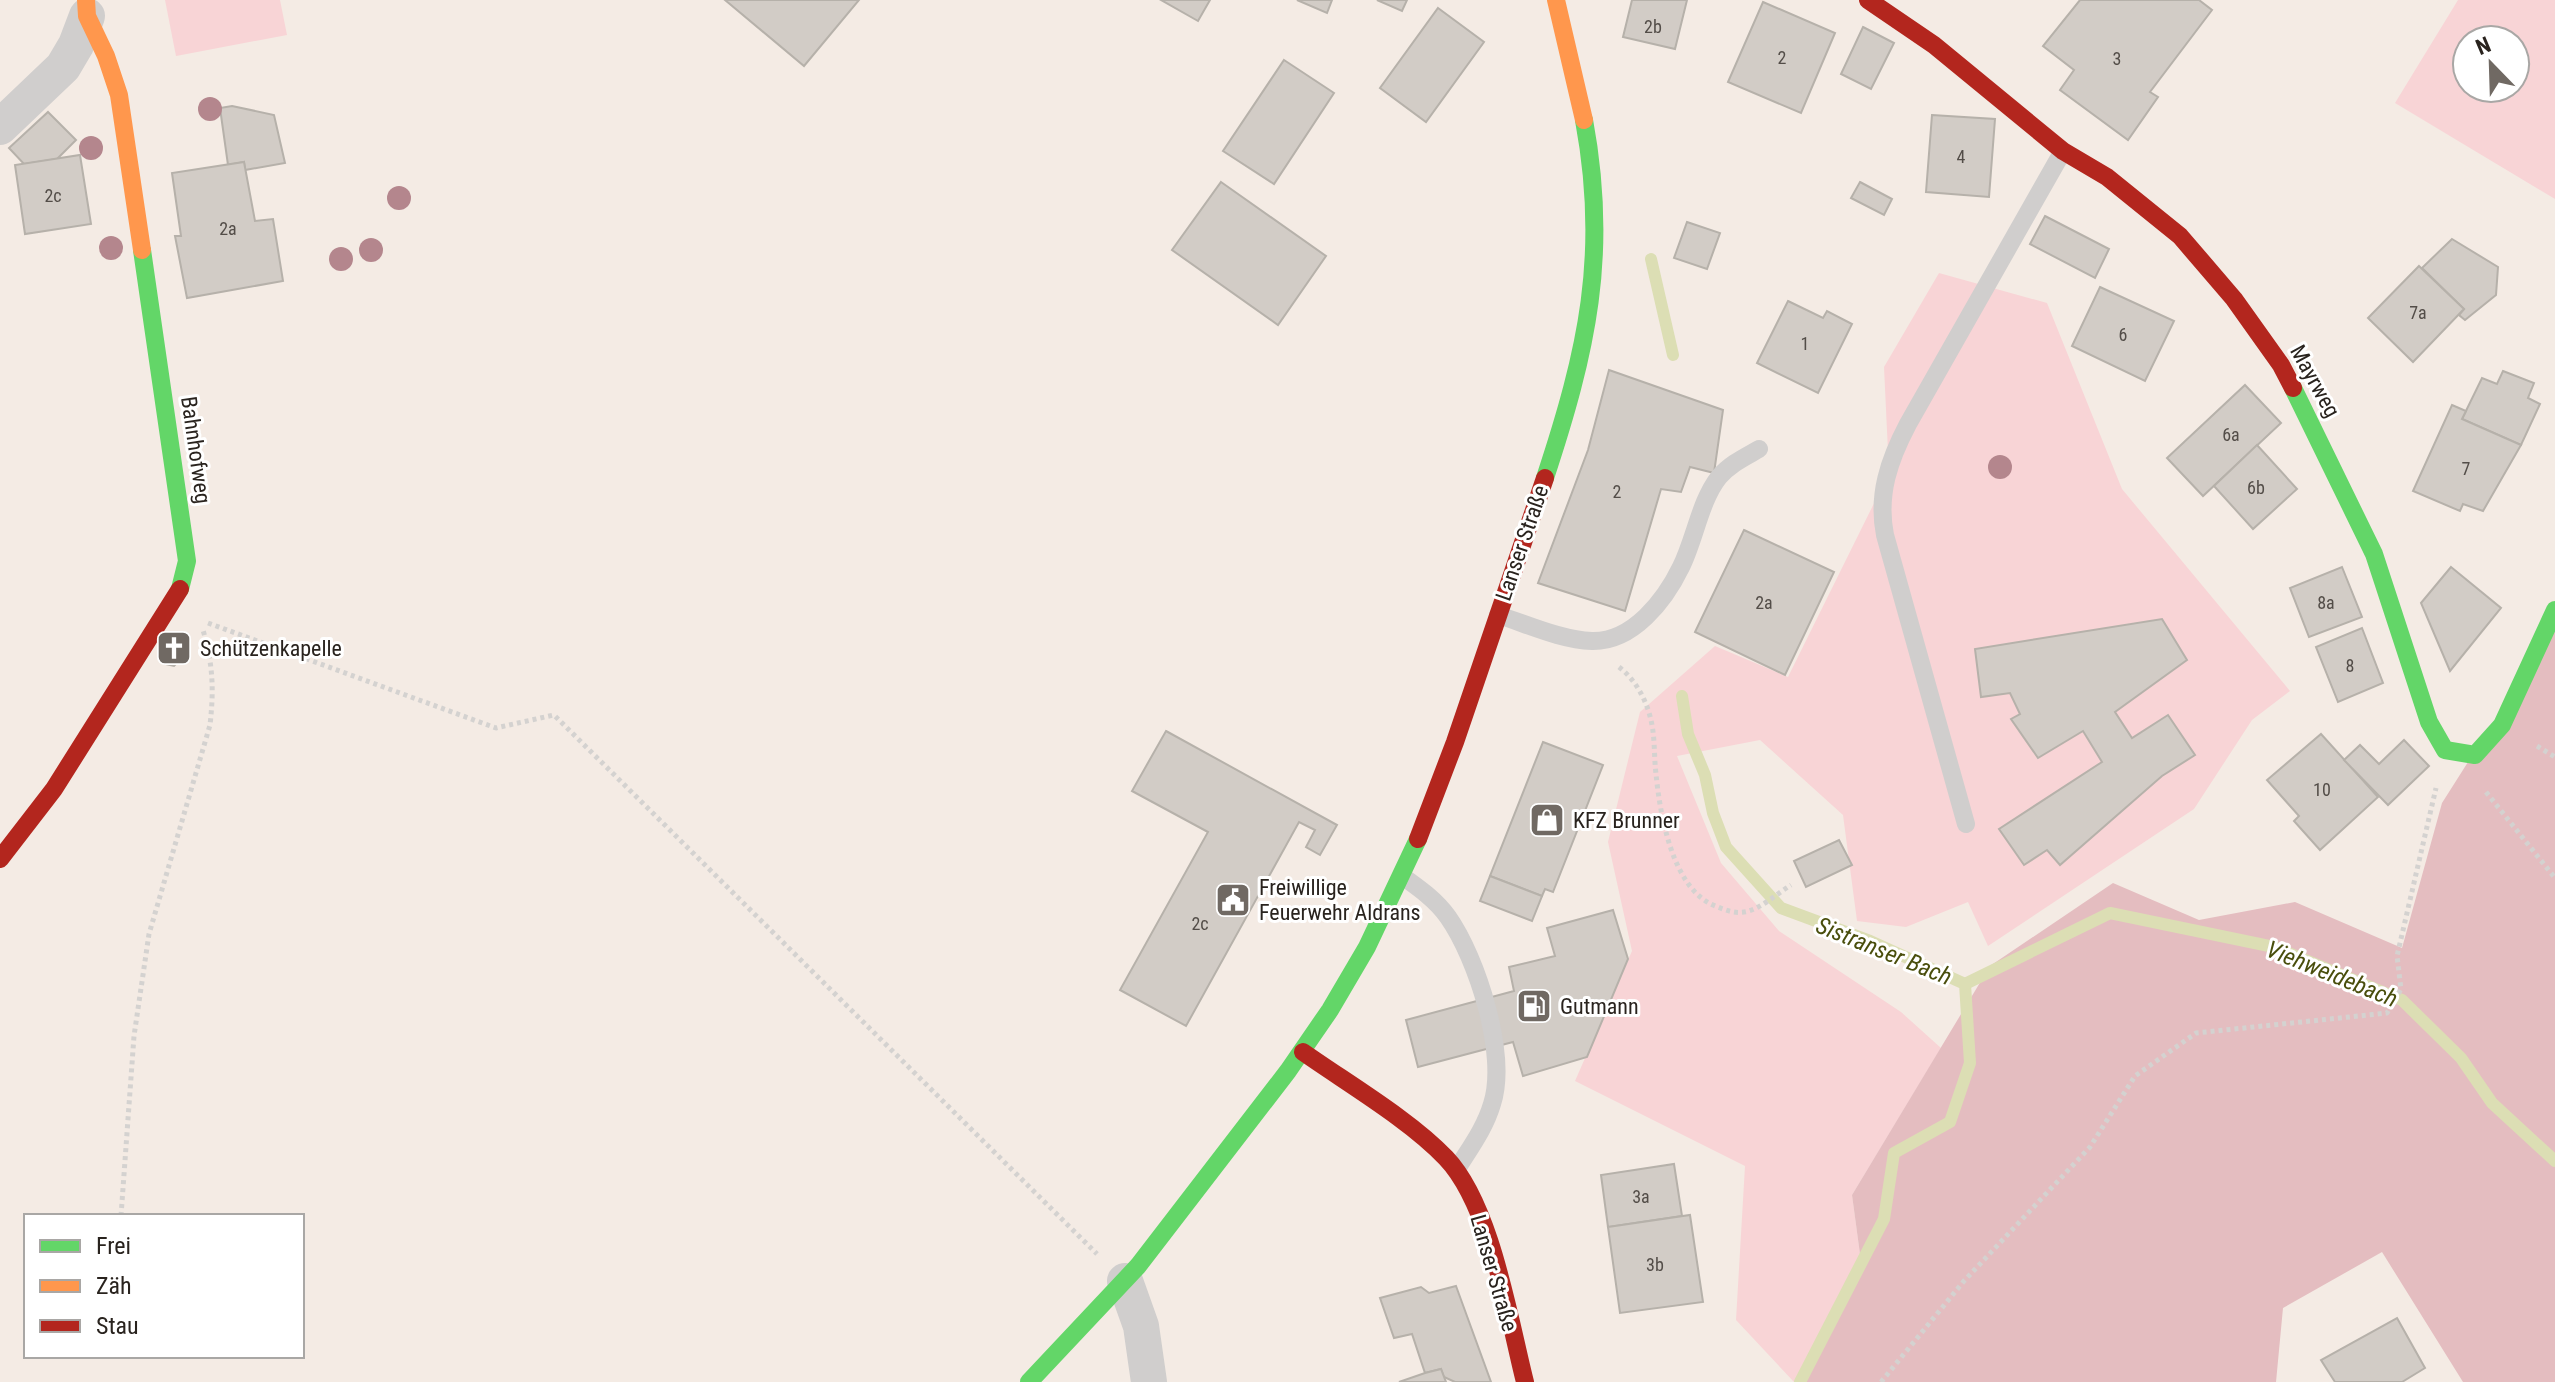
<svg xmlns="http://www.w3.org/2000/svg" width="2555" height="1382" viewBox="0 0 2555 1382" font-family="'Roboto Condensed',sans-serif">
<rect width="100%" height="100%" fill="#f4ebe4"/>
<!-- green -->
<g fill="#f8d4d6" fill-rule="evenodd">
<path d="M 165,0 L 280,0 L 287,35 L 176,56 Z"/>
<path d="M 2458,0 L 2555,0 L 2555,199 L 2395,103 ZM 2515,40 L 2515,88 L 2467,88 L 2467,40 Z"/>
<path d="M 1939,273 L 2047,303 L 2122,489 L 2290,691 L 2252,720 L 2194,809 L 1988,946 L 1968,902 L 1906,927 L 1857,921 L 1843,815 L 1760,740 L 1677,756 L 1721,863 L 1779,931 L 1901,1012 L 1941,1048 L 1852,1195 L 1862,1269 L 1804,1382 L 1794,1382 L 1736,1320 L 1745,1166 L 1575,1081 L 1632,951 L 1608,842 L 1640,712 L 1715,646 L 1788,677 L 1889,473 L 1884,367 Z"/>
</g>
<!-- forest -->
<path fill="#e4bdc0" d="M 2555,625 L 2555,1382 L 2463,1382 L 2382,1252 L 2283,1308 L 2276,1382 L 1804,1382 L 1862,1269 L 1852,1195 L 1990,966 L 2113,883 L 2199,920 L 2295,902 L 2402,948 L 2442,803 Z"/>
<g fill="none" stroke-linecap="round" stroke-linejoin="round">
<!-- stream -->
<g stroke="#dcdeb4" stroke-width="12">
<path d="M 1651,259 L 1673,355"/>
<path d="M 1682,696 L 1688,734 L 1705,775 L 1713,813 L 1726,847 L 1781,908 L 1870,941 L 1965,984 L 1970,1063 L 1950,1122 L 1894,1153 L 1884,1219 L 1800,1382"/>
<path d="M 1965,984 L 2110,913 L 2274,947 L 2402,1000 L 2461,1058 L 2492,1103 L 2555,1161"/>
</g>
</g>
<!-- building -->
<g fill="#d2ccc6" stroke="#b6b1aa" stroke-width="2">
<path d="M 725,0 L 859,0 L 804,66 Z"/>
<path d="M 1161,0 L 1210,0 L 1198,21 Z"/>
<path d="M 1297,0 L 1332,0 L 1327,13 Z"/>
<path d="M 1377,0 L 1407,0 L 1402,11 Z"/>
<path d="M 1632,0 L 1687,0 L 1675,49 L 1623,37 Z"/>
<path d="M 2080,0 L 2199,0 L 2212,10 L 2150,92 L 2158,97 L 2128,140 L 2060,90 L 2074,70 L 2043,46 Z"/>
<path d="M 1763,2 L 1835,33 L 1801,113 L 1728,82 Z"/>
<path d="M 1438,8 L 1484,42 L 1426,122 L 1380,88 Z"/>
<path d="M 1863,27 L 1894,43 L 1871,89 L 1841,74 Z"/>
<path d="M 1284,60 L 1334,93 L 1274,184 L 1223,151 Z"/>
<path d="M 232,106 L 274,115 L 285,163 L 245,170 L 244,162 L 228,165 L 220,108 Z"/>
<path d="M 48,112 L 76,140 L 57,159 L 24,164 L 9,148 Z"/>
<path d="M 1932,115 L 1995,119 L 1989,197 L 1926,192 Z"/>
<path d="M 80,155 L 91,224 L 25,234 L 15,165 Z"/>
<path d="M 244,162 L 255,221 L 273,219 L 283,281 L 187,298 L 175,236 L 181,236 L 172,173 Z"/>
<path d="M 1221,182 L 1326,256 L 1278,325 L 1172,250 Z"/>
<path d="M 1860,182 L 1892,199 L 1884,215 L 1851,198 Z"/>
<path d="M 2045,216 L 2109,249 L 2095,278 L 2030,244 Z"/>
<path d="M 1687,222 L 1720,233 L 1707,269 L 1674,258 Z"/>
<path d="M 2452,239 L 2498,267 L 2496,295 L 2465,320 L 2459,315 L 2464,309 L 2422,268 Z"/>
<path d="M 2419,266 L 2464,309 L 2413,362 L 2368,318 Z"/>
<path d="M 2100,287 L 2174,321 L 2145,381 L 2072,346 Z"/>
<path d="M 1788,301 L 1823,318 L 1827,311 L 1852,324 L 1818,393 L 1757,363 Z"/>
<path d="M 1609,370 L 1723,410 L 1714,473 L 1690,467 L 1681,492 L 1661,489 L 1625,611 L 1538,583 L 1588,450 Z"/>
<path d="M 2503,371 L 2534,383 L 2528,398 L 2540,404 L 2521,445 L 2462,419 L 2482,378 L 2497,384 Z"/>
<path d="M 2245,385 L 2281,423 L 2203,496 L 2167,458 Z"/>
<path d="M 2452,405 L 2466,411 L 2462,419 L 2521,445 L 2483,511 L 2463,504 L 2460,511 L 2413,491 Z"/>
<path d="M 2257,445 L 2297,489 L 2253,529 L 2214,486 Z"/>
<path d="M 1744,530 L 1834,572 L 1785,675 L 1695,632 Z"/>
<path d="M 2342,567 L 2362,617 L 2309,637 L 2290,588 Z"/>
<path d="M 2451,567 L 2501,608 L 2450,671 L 2421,603 Z"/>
<path d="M 2162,619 L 2187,660 L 2115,712 L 2132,738 L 2168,715 L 2195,755 L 2162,776 L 2060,865 L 2047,850 L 2024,865 L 1999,829 L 2102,762 L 2083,731 L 2038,758 L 2011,719 L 2020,714 L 2010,693 L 1981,697 L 1975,649 Z"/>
<path d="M 2362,628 L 2383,683 L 2338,702 L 2316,647 Z"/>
<path d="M 166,636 L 187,642 L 182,658 L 174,666 L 165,664 L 161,654 Z"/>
<path d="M 1166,731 L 1337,825 L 1320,855 L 1306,847 L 1315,830 L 1299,822 L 1186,1026 L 1120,990 L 1208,832 L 1132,791 Z"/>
<path d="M 2321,734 L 2378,797 L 2320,850 L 2294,821 L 2299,816 L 2267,780 Z"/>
<path d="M 2404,740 L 2429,766 L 2388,805 L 2344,760 L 2360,745 L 2379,764 Z"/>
<path d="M 1543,742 L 1603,765 L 1553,892 L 1545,889 L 1542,896 L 1490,876 Z"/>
<path d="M 1839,840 L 1852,865 L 1806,887 L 1794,861 Z"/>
<path d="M 1490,876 L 1542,896 L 1532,921 L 1480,901 Z"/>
<path d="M 1613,910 L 1628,959 L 1587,1057 L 1523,1076 L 1513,1042 L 1418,1067 L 1406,1020 L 1514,991 L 1509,967 L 1555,956 L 1547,928 Z"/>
<path d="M 1674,1164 L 1682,1216 L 1608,1227 L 1601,1175 Z"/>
<path d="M 1690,1215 L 1703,1302 L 1620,1313 L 1608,1227 Z"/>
<path d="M 1456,1286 L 1491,1382 L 1455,1382 L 1444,1377 L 1441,1369 L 1425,1373 L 1412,1334 L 1394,1338 L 1380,1298 L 1421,1287 L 1429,1293 Z"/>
<path d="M 2397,1318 L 2425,1368 L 2402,1382 L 2335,1382 L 2321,1360 Z"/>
<path d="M 1441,1369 L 1446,1382 L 1399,1382 L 1425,1373 Z"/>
</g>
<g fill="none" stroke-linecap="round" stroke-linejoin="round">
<!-- path -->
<g stroke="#d4d2d0" stroke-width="5" stroke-dasharray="4 4" stroke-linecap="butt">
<path d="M 208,623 L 496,728 L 554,715 L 1097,1254"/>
<path d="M 1619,667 C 1637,681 1648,703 1652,725 C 1655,741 1654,758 1656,774 C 1660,814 1672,887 1713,905 C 1725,910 1736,915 1749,911 C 1764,906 1778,893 1791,885"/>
<path d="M 2537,746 L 2555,757"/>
<path d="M 2486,792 L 2555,878"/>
<path d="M 121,1216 L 134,1036 L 149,934 L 210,725 C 214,689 213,665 203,630"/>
<path d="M 1881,1382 L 1964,1281 L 2090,1147 L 2135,1076 L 2196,1033 L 2387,1013 L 2401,989 L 2397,956 L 2436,788"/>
</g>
<!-- lane -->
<g stroke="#d0cecd" stroke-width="18">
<path d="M 1498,615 C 1527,624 1561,640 1592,641 C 1633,642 1665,600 1681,567 C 1695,539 1700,501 1719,477 C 1730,464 1745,457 1759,449"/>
<path d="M 1966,824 L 1885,535 C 1877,495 1889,460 1908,424 L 2063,151"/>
<path d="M 1402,876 C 1419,888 1436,900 1448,917 C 1477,958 1508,1055 1492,1104 C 1485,1128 1470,1148 1457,1169"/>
</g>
<!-- street -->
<g stroke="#d0cecd" stroke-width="36">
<path d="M 0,127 L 63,67 L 76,45 L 87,16"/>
<path d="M 1125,1281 L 1141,1326 L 1149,1382"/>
</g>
<!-- fast -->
<g stroke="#63d668" stroke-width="18">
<path d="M 142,250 L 187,561 L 180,589"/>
<path d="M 2293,388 L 2374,554 L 2429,722 L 2445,750 L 2475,755 L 2502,725 L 2555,610"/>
<path d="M 1545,478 C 1587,351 1609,254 1584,120"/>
<path d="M 1029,1382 L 1138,1266 L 1288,1071 L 1330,1010 L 1367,947 L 1418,839"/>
</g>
<!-- slow -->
<g stroke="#ff974d" stroke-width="18">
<path d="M 86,0 L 87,16 L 106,56 L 119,95 L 142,250"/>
<path d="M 1556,0 L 1584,120"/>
</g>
<!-- jam -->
<g stroke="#b3261e" stroke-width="18">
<path d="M 1868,0 L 1934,45 L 2063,151 L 2107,177 L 2180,236 L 2234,299 L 2281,365 L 2293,388"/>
<path d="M 1418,839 L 1455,742 L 1545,478"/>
<path d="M 0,859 L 54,789 L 180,589"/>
<path d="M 1303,1052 C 1347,1083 1410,1120 1446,1158 C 1491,1205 1509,1319 1525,1382"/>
</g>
</g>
<!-- trees -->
<g fill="#b4868d">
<circle cx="210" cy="109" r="12"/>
<circle cx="91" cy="148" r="12"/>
<circle cx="399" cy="198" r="12"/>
<circle cx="111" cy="248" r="12"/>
<circle cx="371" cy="250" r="12"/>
<circle cx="341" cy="259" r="12"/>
<circle cx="2000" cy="467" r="12"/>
</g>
<!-- icons -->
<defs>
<g id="church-square" transform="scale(1.8)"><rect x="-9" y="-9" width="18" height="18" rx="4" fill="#706963" stroke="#fff"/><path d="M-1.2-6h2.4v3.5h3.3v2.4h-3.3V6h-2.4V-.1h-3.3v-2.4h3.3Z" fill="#fff"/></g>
<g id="shop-square" transform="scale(1.8)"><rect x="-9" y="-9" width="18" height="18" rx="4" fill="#706963" stroke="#fff"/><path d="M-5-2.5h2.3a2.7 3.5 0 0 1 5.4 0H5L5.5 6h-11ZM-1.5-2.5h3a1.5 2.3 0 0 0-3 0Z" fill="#fff"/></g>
<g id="civic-square" transform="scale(1.8)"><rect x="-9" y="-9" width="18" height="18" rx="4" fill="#706963" stroke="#fff"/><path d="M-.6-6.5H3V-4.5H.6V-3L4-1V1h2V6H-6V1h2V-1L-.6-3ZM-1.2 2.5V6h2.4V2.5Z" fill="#fff"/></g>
<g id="fuel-square" transform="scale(1.8)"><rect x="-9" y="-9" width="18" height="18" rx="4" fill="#706963" stroke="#fff"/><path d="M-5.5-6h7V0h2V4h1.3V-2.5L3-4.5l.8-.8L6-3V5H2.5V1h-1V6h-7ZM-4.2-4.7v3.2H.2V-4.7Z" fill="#fff"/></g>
</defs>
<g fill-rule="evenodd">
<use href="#church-square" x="174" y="648"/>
<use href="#shop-square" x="1547" y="820"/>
<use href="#civic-square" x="1233" y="900"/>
<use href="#fuel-square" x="1534" y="1006"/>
</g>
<g text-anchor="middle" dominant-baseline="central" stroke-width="6" stroke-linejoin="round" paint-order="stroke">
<!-- number labels -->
<g font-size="18" fill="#534d48">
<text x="1653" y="26">2b</text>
<text x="1782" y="57">2</text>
<text x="2117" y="58">3</text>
<text x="1961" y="156">4</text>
<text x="53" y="195">2c</text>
<text x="228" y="228">2a</text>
<text x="2418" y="312">7a</text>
<text x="2123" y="334">6</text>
<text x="1805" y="343">1</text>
<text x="2231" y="434">6a</text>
<text x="2466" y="468">7</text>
<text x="2256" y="487">6b</text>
<text x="1617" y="491">2</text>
<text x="1764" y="602">2a</text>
<text x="2326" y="602">8a</text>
<text x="2350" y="665">8</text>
<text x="2322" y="789">10</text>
<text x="1200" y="923">2c</text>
<text x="1641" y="1196">3a</text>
<text x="1655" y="1264">3b</text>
</g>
<!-- street labels -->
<g font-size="22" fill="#29231e" stroke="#fff">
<text transform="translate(2315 381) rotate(61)">Mayrweg</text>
<text transform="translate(196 450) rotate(82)">Bahnhofweg</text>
<text transform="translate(1522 543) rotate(-71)">Lanser Straße</text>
<text transform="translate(1494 1273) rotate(74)">Lanser Straße</text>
</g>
<!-- poi labels -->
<g font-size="22" fill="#29231e" stroke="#fff" text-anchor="start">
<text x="200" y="648">Schützenkapelle</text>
<text x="1573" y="820">KFZ Brunner</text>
<text x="1259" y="887">Freiwillige<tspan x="1259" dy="25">Feuerwehr Aldrans</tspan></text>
<text x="1560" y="1006">Gutmann</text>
</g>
<!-- water labels -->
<g font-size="24" font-style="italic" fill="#494e0c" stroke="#fff">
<text transform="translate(1884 951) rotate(22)">Sistranser Bach</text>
<text transform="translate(2332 974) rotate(22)">Viehweidebach</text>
</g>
</g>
<!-- legend -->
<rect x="24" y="1214" width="280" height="144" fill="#ffffff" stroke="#a9a7a5" stroke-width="2"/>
<rect x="40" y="1240" width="40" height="12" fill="#63d668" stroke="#a9a7a5" stroke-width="2"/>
<text x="96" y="1254" font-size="24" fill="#29231e">Frei</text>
<rect x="40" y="1280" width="40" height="12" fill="#ff974d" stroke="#a9a7a5" stroke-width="2"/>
<text x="96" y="1294" font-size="24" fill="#29231e">Zäh</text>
<rect x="40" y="1320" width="40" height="12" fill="#b3261e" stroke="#a9a7a5" stroke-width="2"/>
<text x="96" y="1334" font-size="24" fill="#29231e">Stau</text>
<!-- north arrow -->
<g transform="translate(2491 64) rotate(337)"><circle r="38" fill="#ffffff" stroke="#a9a7a5" stroke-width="2"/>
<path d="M0-6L14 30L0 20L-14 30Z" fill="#706963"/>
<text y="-12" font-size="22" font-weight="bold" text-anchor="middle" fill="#29231e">N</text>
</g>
</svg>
